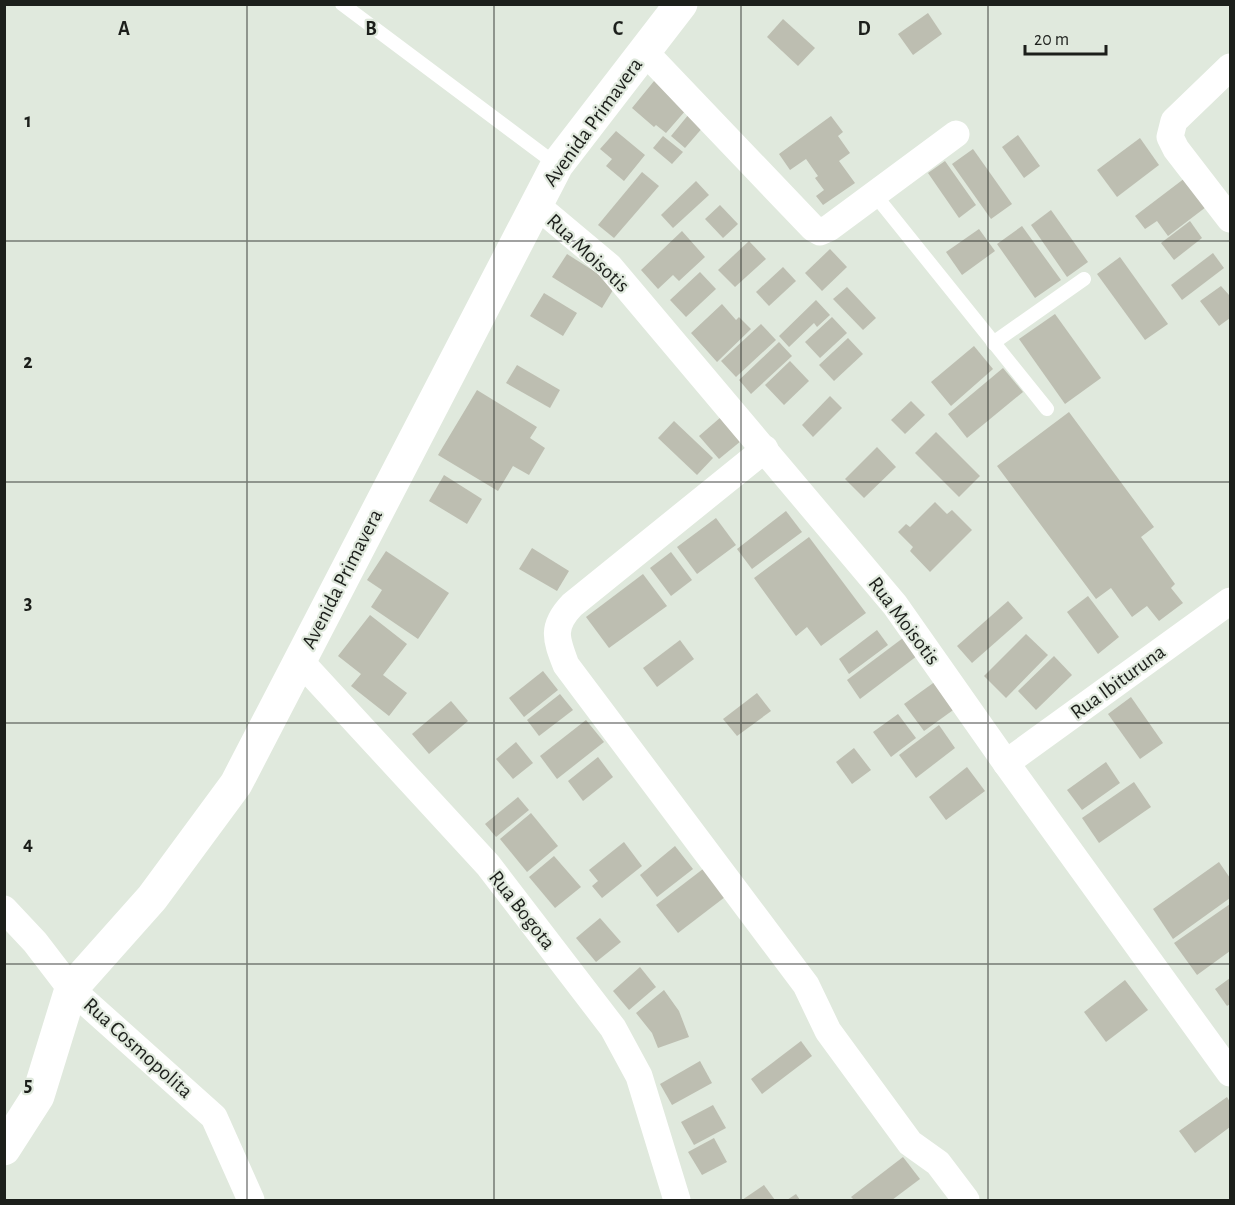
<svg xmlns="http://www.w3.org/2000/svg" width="1235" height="1205" viewBox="0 0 1235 1205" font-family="'Alegreya Sans',sans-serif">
<rect width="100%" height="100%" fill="#e0e9dd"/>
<!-- building -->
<g fill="#bdbeb1">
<path d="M 928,13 L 942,34 L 913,55 L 898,34 Z"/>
<path d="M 783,19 L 815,48 L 798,66 L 767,37 Z"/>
<path d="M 659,75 L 686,110 L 666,133 L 656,125 L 654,127 L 632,108 Z"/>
<path d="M 689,114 L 704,126 L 685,148 L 671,136 Z"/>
<path d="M 831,116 L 843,132 L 838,136 L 850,153 L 839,161 L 855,183 L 823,205 L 816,196 L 824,190 L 815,178 L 818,176 L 806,159 L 790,170 L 779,154 Z"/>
<path d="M 616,131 L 645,155 L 624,181 L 606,166 L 612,159 L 600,149 Z"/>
<path d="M 1018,135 L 1040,166 L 1024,178 L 1002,147 Z"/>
<path d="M 663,136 L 683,152 L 672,164 L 653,148 Z"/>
<path d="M 1140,138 L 1159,165 L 1117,197 L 1097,170 Z"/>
<path d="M 973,149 L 1012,204 L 991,219 L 952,164 Z"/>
<path d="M 945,161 L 976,205 L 959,218 L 928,173 Z"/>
<path d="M 642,172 L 659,186 L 614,238 L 598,225 Z"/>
<path d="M 1185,178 L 1206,207 L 1168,236 L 1157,221 L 1145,229 L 1135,216 Z"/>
<path d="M 696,181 L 709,195 L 673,228 L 661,215 Z"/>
<path d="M 720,205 L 738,224 L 723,238 L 705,219 Z"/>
<path d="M 1051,210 L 1088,262 L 1067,277 L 1031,225 Z"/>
<path d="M 1190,221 L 1202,238 L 1174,260 L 1161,243 Z"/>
<path d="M 1022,226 L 1061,280 L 1035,298 L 997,244 Z"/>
<path d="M 979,229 L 995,251 L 962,275 L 946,252 Z"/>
<path d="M 682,231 L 705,257 L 679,281 L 673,275 L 658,289 L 641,270 Z"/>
<path d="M 749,241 L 766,259 L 735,287 L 718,270 Z"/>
<path d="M 830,249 L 847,267 L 822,291 L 805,273 Z"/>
<path d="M 1213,253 L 1224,268 L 1182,300 L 1171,285 Z"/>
<path d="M 567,254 L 616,285 L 602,308 L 552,277 Z"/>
<path d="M 1120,257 L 1168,324 L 1145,340 L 1097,274 Z"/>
<path d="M 783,267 L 796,281 L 769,306 L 756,292 Z"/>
<path d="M 700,272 L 716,289 L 686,317 L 670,300 Z"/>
<path d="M 1221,286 L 1229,295 L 1230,293 L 1230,318 L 1219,326 L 1200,301 Z"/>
<path d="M 847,287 L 876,318 L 863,330 L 833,299 Z"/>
<path d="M 544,293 L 577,313 L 563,336 L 530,316 Z"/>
<path d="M 816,300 L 830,315 L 817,327 L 814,323 L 789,347 L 779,336 Z"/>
<path d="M 722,304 L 736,320 L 739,317 L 751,329 L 717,362 L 691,333 Z"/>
<path d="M 1055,314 L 1101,378 L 1065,404 L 1019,339 Z"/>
<path d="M 832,317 L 847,333 L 820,358 L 805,342 Z"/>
<path d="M 761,324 L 776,340 L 736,377 L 721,361 Z"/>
<path d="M 848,338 L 863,354 L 834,381 L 819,365 Z"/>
<path d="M 779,342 L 792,356 L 751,394 L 739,380 Z"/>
<path d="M 974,346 L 993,369 L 951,406 L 931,382 Z"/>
<path d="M 790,361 L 809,381 L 784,405 L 765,385 Z"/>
<path d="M 517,365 L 560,390 L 550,408 L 506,383 Z"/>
<path d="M 1003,368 L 1023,392 L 967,438 L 948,414 Z"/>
<path d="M 477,390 L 537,427 L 530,438 L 545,448 L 529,475 L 513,466 L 498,491 L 438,455 Z"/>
<path d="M 830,396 L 842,408 L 813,437 L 802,425 Z"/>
<path d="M 911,401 L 925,415 L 905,434 L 891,420 Z"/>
<path d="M 1069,412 L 1154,527 L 1141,537 L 1175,584 L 1171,588 L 1183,603 L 1159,621 L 1147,606 L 1132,617 L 1111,588 L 1096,599 L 997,466 Z"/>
<path d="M 721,417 L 741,441 L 719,459 L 699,436 Z"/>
<path d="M 674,421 L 713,458 L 697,475 L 658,438 Z"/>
<path d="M 936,432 L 980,476 L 959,497 L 915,453 Z"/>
<path d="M 877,447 L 896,467 L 864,498 L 845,479 Z"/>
<path d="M 444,475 L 482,499 L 467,524 L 429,501 Z"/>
<path d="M 935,502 L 947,514 L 952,510 L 972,530 L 930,572 L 910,551 L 913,547 L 898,532 L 906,524 L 910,527 Z"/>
<path d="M 786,511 L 802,532 L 752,569 L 737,549 Z"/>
<path d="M 716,518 L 736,545 L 697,574 L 677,547 Z"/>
<path d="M 809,537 L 866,613 L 821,646 L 807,627 L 796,636 L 754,578 Z"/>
<path d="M 532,548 L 569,571 L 557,591 L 519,569 Z"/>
<path d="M 386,551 L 449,593 L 418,639 L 371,607 L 382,590 L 367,580 Z"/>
<path d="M 671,552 L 692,580 L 671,596 L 650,568 Z"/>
<path d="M 643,574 L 667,606 L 609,648 L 586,617 Z"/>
<path d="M 1088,596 L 1119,637 L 1098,654 L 1067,612 Z"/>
<path d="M 1008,601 L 1023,618 L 972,663 L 957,646 Z"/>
<path d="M 370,615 L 407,644 L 383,675 L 407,693 L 389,716 L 351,686 L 361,674 L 338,656 Z"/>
<path d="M 877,630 L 888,645 L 849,674 L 839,659 Z"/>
<path d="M 1026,634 L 1048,655 L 1006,698 L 984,676 Z"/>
<path d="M 903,638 L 917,656 L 860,699 L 847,680 Z"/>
<path d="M 680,640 L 694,659 L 657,687 L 643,668 Z"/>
<path d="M 1054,656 L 1072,675 L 1036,710 L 1018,691 Z"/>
<path d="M 543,671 L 558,690 L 524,717 L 509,698 Z"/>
<path d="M 936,681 L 956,708 L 924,731 L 904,704 Z"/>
<path d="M 757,693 L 771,711 L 737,736 L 723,719 Z"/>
<path d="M 560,694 L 573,710 L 539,736 L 527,720 Z"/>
<path d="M 1131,697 L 1163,743 L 1140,759 L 1108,714 Z"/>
<path d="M 451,701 L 468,721 L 429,754 L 412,734 Z"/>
<path d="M 898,714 L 916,738 L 891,757 L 873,732 Z"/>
<path d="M 586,720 L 604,742 L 557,779 L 540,756 Z"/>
<path d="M 939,725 L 955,748 L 916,778 L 899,755 Z"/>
<path d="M 516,742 L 533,763 L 513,779 L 496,759 Z"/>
<path d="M 854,748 L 871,770 L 852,784 L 836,762 Z"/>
<path d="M 598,757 L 613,777 L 583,801 L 568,781 Z"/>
<path d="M 1106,762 L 1120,783 L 1082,810 L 1067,790 Z"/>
<path d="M 967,767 L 985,791 L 946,820 L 929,797 Z"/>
<path d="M 1134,782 L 1151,807 L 1099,843 L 1082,818 Z"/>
<path d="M 518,797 L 529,810 L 496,837 L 485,824 Z"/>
<path d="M 531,813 L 558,846 L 527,872 L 500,839 Z"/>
<path d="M 624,842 L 642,866 L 602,898 L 592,886 L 598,881 L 589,870 Z"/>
<path d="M 675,846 L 693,869 L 657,897 L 640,875 Z"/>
<path d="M 554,856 L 581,887 L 555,908 L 529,877 Z"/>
<path d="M 1219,862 L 1230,878 L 1230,898 L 1173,939 L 1153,909 Z"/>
<path d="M 703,869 L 725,897 L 678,933 L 656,905 Z"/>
<path d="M 1230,904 L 1230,951 L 1197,975 L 1174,943 Z"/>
<path d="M 600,918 L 621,942 L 596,962 L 576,938 Z"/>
<path d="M 640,967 L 656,987 L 629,1010 L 613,991 Z"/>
<path d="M 1230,978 L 1230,1004 L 1227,1006 L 1215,989 Z"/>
<path d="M 1125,980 L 1148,1010 L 1106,1042 L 1084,1012 Z"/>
<path d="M 664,990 L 679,1011 L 689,1037 L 658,1048 L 652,1033 L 636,1013 Z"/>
<path d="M 801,1041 L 812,1056 L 762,1094 L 751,1079 Z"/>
<path d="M 700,1061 L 712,1083 L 672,1105 L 660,1084 Z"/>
<path d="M 1227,1097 L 1230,1102 L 1230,1127 L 1195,1153 L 1179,1131 Z"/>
<path d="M 713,1105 L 726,1128 L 694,1145 L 681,1122 Z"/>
<path d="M 714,1138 L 727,1162 L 702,1175 L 688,1152 Z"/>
<path d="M 903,1157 L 920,1179 L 892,1200 L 854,1200 L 851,1197 Z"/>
<path d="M 764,1185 L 775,1200 L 742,1200 Z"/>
<path d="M 796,1194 L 800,1200 L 787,1200 Z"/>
</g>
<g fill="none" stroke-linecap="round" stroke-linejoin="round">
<!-- lane -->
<g stroke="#fff" stroke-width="14">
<path d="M 342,4 L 557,165"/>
<path d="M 875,195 L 1047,409"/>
<path d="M 993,343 L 1084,279"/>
</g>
<!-- street -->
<g stroke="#fff" stroke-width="27">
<path d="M 644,51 L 813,228 L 820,232 L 829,228 L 956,134"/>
<path d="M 1230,67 L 1174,121 L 1170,137 L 1176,149 L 1230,219"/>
<path d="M 535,204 L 609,266 L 895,605 L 1006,763 L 1230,1073"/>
<path d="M 765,449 L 572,605 C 551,627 556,639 566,665 L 806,985 L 828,1031 L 910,1143 L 938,1163 L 966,1200"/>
<path d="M 300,661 L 488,865 L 613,1028 L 639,1076 L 677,1200"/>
<path d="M 1006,763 L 1230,601"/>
<path d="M 4,909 L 35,942 L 71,989 L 214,1117 L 251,1200"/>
</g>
<!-- secondary -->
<path stroke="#fff" stroke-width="33" d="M 4,1149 L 38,1096 L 71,989 L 152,898 L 236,784 L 557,165 L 681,4"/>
</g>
<!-- grid -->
<path fill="none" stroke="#1c1f1b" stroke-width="1.5" stroke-opacity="0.55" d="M 247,4 L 247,1200M 494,4 L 494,1200M 741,4 L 741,1200M 988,4 L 988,1200M 4,241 L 1230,241M 4,482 L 1230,482M 4,723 L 1230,723M 4,964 L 1230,964"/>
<g text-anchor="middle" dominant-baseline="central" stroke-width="4.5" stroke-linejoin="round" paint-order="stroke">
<!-- street labels -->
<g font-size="21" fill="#1c1f1b" stroke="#e0e9dd">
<text transform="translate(593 122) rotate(-54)">Avenida Primavera</text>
<text transform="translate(588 253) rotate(43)">Rua Moisotis</text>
<text transform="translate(342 579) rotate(-63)">Avenida Primavera</text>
<text transform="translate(904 621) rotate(53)">Rua Moisotis</text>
<text transform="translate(1118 682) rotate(-36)">Rua Ibituruna</text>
<text transform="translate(522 910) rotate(52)">Rua Bogota</text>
<text transform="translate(138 1048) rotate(42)">Rua Cosmopolita</text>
</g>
</g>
<g font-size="20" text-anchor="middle" font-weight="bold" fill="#1c1f1b" stroke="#e0e9dd" stroke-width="4.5" stroke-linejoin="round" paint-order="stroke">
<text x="124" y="35">A</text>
<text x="371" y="35">B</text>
<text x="618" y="35">C</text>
<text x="864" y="35">D</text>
<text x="28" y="127">1</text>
<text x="28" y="368">2</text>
<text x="28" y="609">3</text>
<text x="28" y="850">4</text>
<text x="28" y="1091">5</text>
</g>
<!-- border -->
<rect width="1235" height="1205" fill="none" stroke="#1c1f1b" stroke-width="12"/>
<!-- scale -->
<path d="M1025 45v9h81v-9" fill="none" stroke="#1c1f1b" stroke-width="3"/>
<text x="1034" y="45" font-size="18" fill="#1c1f1b" stroke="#e0e9dd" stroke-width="4.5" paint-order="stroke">20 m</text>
</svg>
